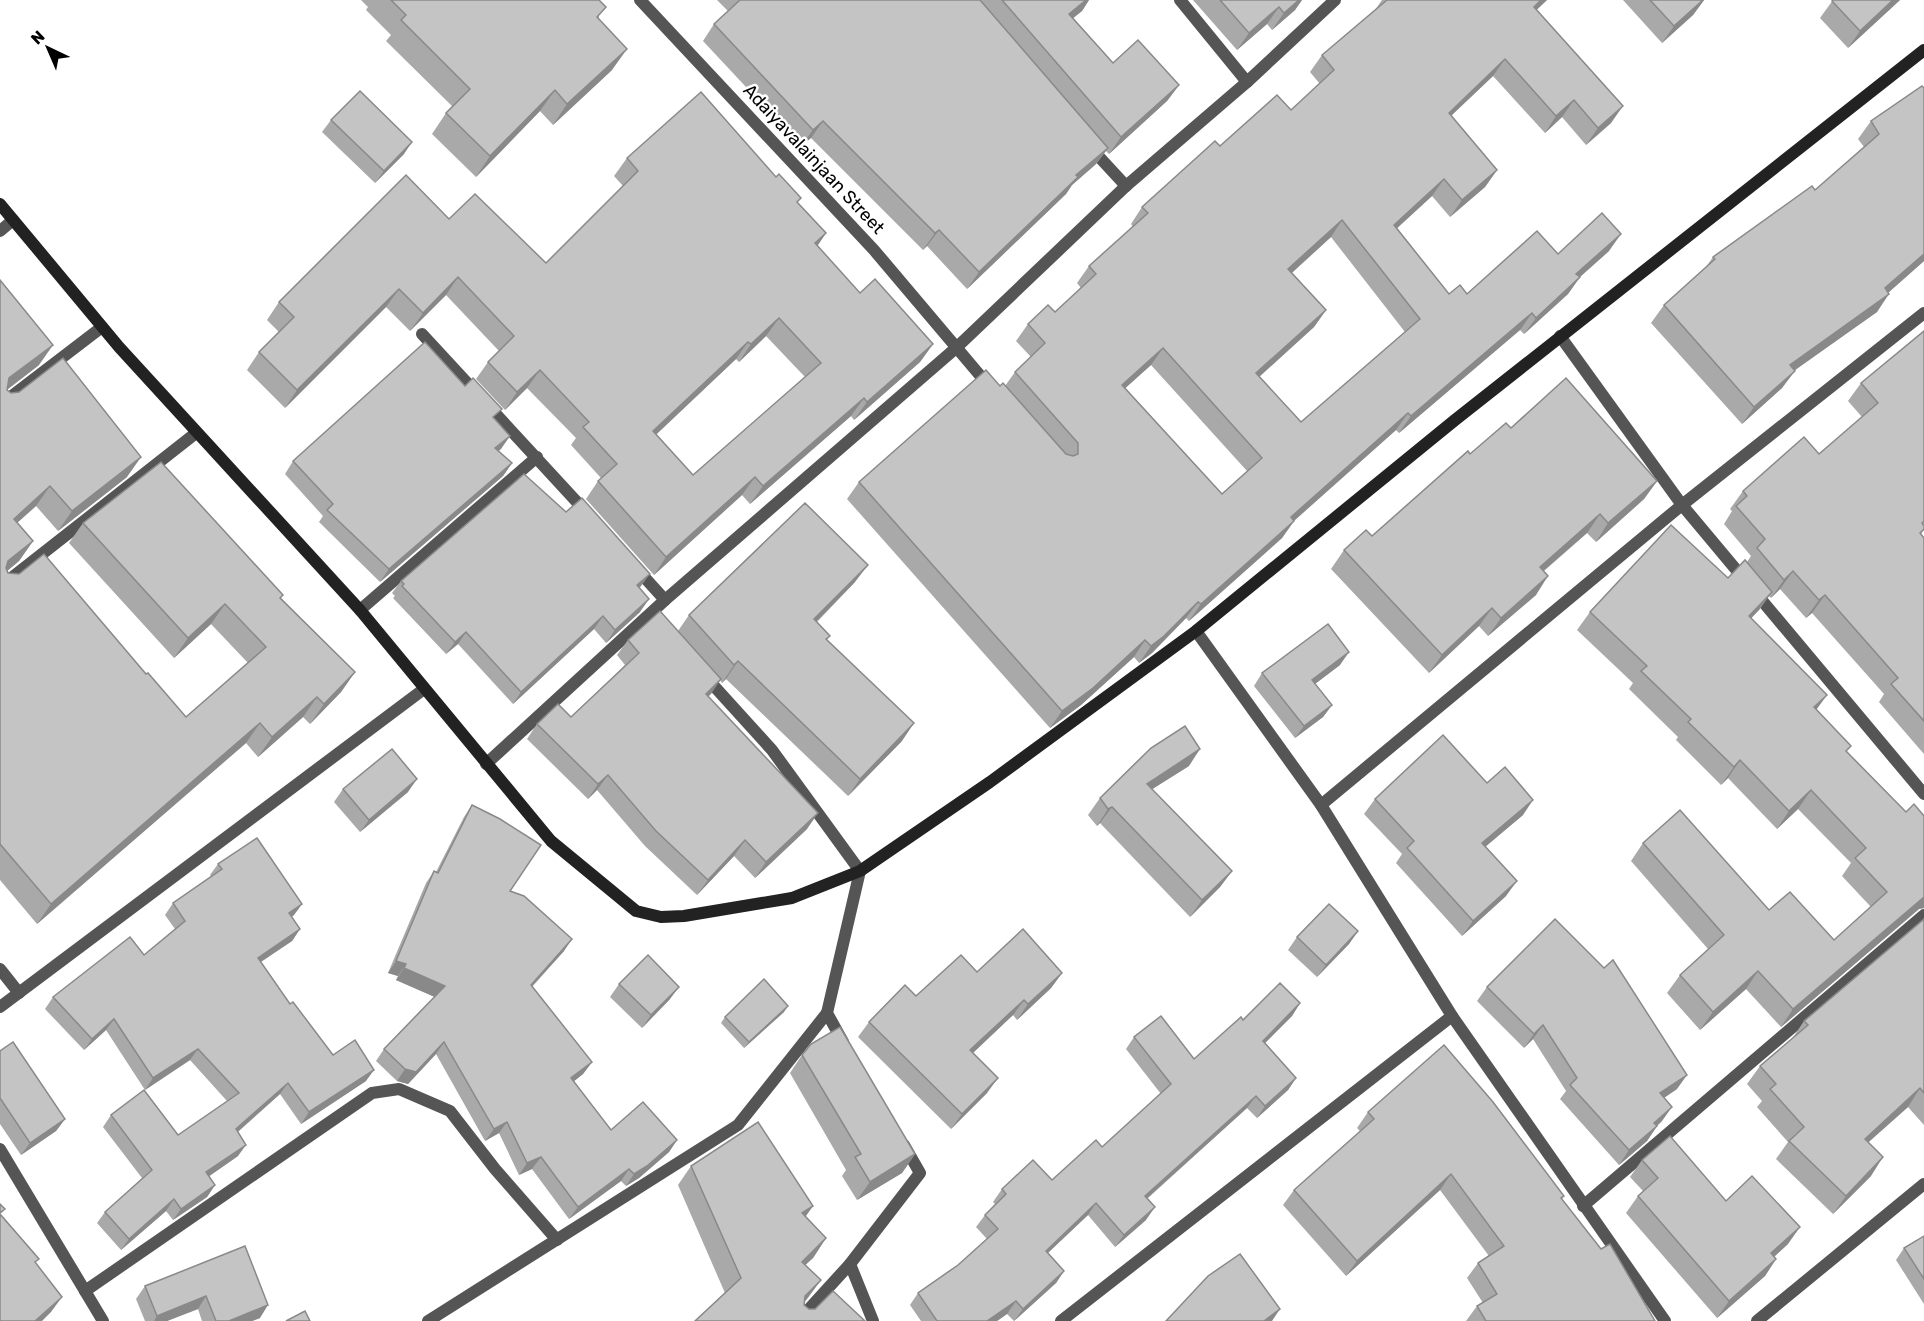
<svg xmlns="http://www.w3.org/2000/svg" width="1924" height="1321" viewBox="0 0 1924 1321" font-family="Rubik,sans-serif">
<rect width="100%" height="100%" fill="#fff"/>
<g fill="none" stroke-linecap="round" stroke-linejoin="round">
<!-- street -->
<g stroke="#555" stroke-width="12">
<path d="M 640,0 L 874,250 L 989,386"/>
<path d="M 1180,0 L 1247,82"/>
<path d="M 1090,147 L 1126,186"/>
<path d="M 0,231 L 13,220"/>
<path d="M 422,334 L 588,514"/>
<path d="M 1560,336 L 1682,505 L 1924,794"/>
<path d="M 0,405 L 102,327"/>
<path d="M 636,568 L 665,600"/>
<path d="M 0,587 L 196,433"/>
<path d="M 360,610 L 537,457"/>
<path d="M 1196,631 L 1321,805 L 1452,1016 L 1665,1321"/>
<path d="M 704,675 L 772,750 L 860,871 L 827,1013 L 843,1042"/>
<path d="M 486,764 L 665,600 L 956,348 L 1126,186 L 1247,82 L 1335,0"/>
<path d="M 1321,805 L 1682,505 L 1924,313"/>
<path d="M 0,969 L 19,993"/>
<path d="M 0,1007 L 424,689"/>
<path d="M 0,1149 L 103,1321"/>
<path d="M 1583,1206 L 1924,915"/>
<path d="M 85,1291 L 372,1093 L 399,1089 L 450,1111 L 495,1169 L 557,1240"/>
<path d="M 428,1321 L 738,1125 L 827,1013"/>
<path d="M 798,1321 L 850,1264"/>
<path d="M 873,1321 L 850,1264 L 920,1173 L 904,1145"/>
<path d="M 1061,1321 L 1452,1016"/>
<path d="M 1757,1321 L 1924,1184"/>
</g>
<!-- secondary -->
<path stroke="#222" stroke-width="12" d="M 0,204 L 119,347 L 360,610 L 551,841 L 636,911 L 661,917 L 684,916 L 792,898 L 860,871 L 990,782 L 1196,631 L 1455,420 L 1924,50"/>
</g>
<!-- wall -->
<g fill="#a9a9a9" fill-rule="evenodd">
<path d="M 361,0 L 599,0 L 599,18 L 612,70 L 553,125 L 540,111 L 476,177 L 432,134 L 446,113 L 453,107 L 386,41 L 391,35 L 366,10 L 368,7 Z"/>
<path d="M 717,0 L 1089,0 L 1082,11 L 1073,18 L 1113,63 L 1179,85 L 1167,101 L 1109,154 L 1106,151 L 1096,164 L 1072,185 L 1066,194 L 967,289 L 927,246 L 923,250 L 811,138 L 801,146 L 703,41 L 714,24 L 728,11 Z"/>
<path d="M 1193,0 L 1302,0 L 1295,10 L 1272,30 L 1267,24 L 1237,50 Z"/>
<path d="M 1382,0 L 1547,0 L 1536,10 L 1611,123 L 1586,145 L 1562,117 L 1545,133 L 1493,76 L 1451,116 L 1497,170 L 1485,187 L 1450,217 L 1432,196 L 1397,228 L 1449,294 L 1467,294 L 1558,254 L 1609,251 L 1580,277 L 1568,294 L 1524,334 L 1520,330 L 1399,433 L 1396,430 L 1294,521 L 1282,538 L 1189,621 L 1186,618 L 1152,653 L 1139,663 L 1134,657 L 1081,705 L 1050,728 L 847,499 L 859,482 L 1000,386 L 1005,386 L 1015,372 L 1031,357 L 1016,341 L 1028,324 L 1055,312 L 1081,288 L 1077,283 L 1089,266 L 1133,227 L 1131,224 L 1142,207 L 1220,146 L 1291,110 L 1320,84 L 1310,72 L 1322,55 L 1375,10 ZM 1331,237 L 1405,332 L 1301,422 L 1259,376 L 1314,327 L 1326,310 L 1292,273 ZM 1151,365 L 1247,471 L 1222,494 L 1125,388 Z"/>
<path d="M 1623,0 L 1704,0 L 1693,15 L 1662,43 Z"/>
<path d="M 1833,0 L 1900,0 L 1848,48 L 1820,18 Z"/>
<path d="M 1924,88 L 1924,261 L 1888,293 L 1877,312 L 1794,370 L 1782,388 L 1742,424 L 1651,323 L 1664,305 L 1706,267 L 1713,257 L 1815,190 L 1864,147 L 1858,139 L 1871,121 Z"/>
<path d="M 331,120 L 404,154 L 375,183 L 322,132 Z"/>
<path d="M 627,158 L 798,203 L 826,233 L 817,246 L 860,293 L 933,344 L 920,362 L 854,420 L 851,416 L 750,504 L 742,495 L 654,575 L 586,499 L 598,481 L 601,478 L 571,445 L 576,438 L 527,388 L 505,410 L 476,379 L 488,362 L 499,351 L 446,295 L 410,331 L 386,307 L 285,408 L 247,370 L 259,352 L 279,332 L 267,320 L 279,302 L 449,219 L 546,263 L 623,186 L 614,176 ZM 766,336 L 805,377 L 693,475 L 656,434 L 736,359 L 739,362 Z"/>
<path d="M 0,280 L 39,365 L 7,390 L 127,477 L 58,531 L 36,506 L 17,523 L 33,541 L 19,561 L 7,571 L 8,573 L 146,674 L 186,717 L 248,663 L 211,624 L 174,658 L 69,543 L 83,523 L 281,598 L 355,672 L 341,692 L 310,724 L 303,717 L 258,757 L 246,743 L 37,924 L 0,880 Z"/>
<path d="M 1924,331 L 1924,530 L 1921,534 L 1924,538 L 1924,754 L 1879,702 L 1884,694 L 1812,613 L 1806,618 L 1780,589 L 1771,598 L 1769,596 L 1759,610 L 1751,618 L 1847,752 L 1906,812 L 1924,816 L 1924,908 L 1919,909 L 1781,1027 L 1746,989 L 1700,1030 L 1667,993 L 1680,975 L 1708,949 L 1631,861 L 1643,843 L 1769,910 L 1834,940 L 1871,907 L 1842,876 L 1851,863 L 1798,809 L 1777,829 L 1728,778 L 1721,785 L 1676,740 L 1678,737 L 1629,689 L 1633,683 L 1577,630 L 1590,612 L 1728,578 L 1747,562 L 1751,556 L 1724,524 L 1732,511 L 1730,509 L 1743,491 L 1819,454 L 1862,417 L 1848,401 L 1861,383 Z"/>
<path d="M 495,419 L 501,449 L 498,451 L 512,463 L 503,476 L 380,582 L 319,522 L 323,516 L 285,474 L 293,461 Z"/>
<path d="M 1511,428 L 1657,481 L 1644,499 L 1596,542 L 1587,533 L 1544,571 L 1536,595 L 1488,636 L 1479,626 L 1429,673 L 1331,569 L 1344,550 L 1372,536 L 1470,454 Z"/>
<path d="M 401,581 L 641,586 L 639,588 L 640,612 L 606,643 L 594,629 L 513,704 L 458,644 L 446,654 L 393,598 L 395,596 L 392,593 Z"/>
<path d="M 855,582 L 817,622 L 830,636 L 827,640 L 902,741 L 848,796 L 726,679 L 722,683 L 720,680 L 708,696 L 807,829 L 755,878 L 734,856 L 697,895 L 645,846 L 597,790 L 588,799 L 527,739 L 537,724 L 571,717 L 625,665 L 617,655 L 628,640 L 678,631 L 689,615 Z"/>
<path d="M 1340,665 L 1315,684 L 1332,705 L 1323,717 L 1295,738 L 1254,686 L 1262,673 Z"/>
<path d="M 1189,766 L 1152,789 L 1232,871 L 1220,887 L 1190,917 L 1100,823 L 1097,826 L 1088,815 L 1100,798 Z"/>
<path d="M 1487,783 L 1523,815 L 1486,846 L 1506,896 L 1462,936 L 1396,863 L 1402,854 L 1364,814 L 1375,799 Z"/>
<path d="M 343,789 L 408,792 L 360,832 L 334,802 Z"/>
<path d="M 472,805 L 510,891 L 564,951 L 532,987 L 592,1062 L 583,1074 L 574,1081 L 611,1130 L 677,1140 L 669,1152 L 639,1178 L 626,1186 L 621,1181 L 569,1219 L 532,1169 L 519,1175 L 499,1133 L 485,1141 L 436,1054 L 408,1084 L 397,1081 L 376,1061 L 384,1049 L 435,997 L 396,980 L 398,976 L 388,973 L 426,883 L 434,871 L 436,872 L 464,817 Z"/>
<path d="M 218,864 L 302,904 L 292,917 L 300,929 L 292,941 L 261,962 L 290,1004 L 333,1055 L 366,1081 L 301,1124 L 280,1094 L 238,1132 L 238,1156 L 209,1176 L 215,1185 L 207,1197 L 173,1220 L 166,1211 L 121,1250 L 97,1223 L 105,1212 L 142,1178 L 103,1127 L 111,1115 L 178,1135 L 227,1101 L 190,1060 L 145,1090 L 106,1030 L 84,1050 L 45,1009 L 53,997 L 144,955 L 175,929 L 165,915 L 173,903 L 211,876 L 210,875 Z"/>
<path d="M 1924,919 L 1924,1125 L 1908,1107 L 1868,1142 L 1871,1176 L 1833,1214 L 1776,1159 L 1788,1142 L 1757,1107 L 1762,1101 L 1747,1084 L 1760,1066 L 1792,1039 L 1804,1021 Z"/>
<path d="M 1358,931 L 1349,944 L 1317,977 L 1288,950 L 1297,937 Z"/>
<path d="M 977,972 L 1062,973 L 1051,988 L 1017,1020 L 1013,1015 L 973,1053 L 987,1093 L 951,1129 L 858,1037 L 869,1022 L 916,996 Z"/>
<path d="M 619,984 L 670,999 L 642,1028 L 610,997 Z"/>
<path d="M 1487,987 L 1677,1089 L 1664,1098 L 1662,1121 L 1657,1126 L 1647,1141 L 1619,1165 L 1560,1099 L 1566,1091 L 1533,1039 L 1524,1048 L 1477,1001 Z"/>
<path d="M 1300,1003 L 1292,1016 L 1265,1043 L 1296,1078 L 1288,1090 L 1257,1118 L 1247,1108 L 1147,1199 L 1146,1220 L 1115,1247 L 1088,1215 L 1048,1253 L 1064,1271 L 1056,1283 L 1014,1321 L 1007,1314 L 997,1321 L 921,1321 L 910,1305 L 918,1293 L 958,1265 L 987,1239 L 976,1227 L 985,1215 L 995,1204 L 993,1202 L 1002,1189 L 1052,1180 L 1102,1147 L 1161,1094 L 1126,1049 L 1134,1037 L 1194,1059 L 1243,1020 Z"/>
<path d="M 784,1012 L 744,1048 L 721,1023 L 725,1017 Z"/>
<path d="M 0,1051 L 65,1119 L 56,1131 L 21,1155 L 0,1124 Z"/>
<path d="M 802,1055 L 915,1154 L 902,1173 L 857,1200 L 842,1176 L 846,1170 L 790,1073 Z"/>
<path d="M 1368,1112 L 1564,1196 L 1562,1199 L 1655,1321 L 1466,1321 L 1477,1306 L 1483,1303 L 1467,1278 L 1478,1263 L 1489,1256 L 1440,1190 L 1346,1276 L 1283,1205 L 1294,1190 L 1360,1131 L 1357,1128 Z"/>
<path d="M 1642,1160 L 1726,1201 L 1788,1244 L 1774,1257 L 1776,1259 L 1765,1276 L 1717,1318 L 1626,1213 L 1638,1196 L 1643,1191 L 1630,1177 Z"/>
<path d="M 691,1166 L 813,1206 L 806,1216 L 826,1238 L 813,1258 L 805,1265 L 821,1280 L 804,1302 L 804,1305 L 809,1309 L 725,1293 L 678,1185 Z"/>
<path d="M 1924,1236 L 1924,1304 L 1896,1260 L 1904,1248 Z"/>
<path d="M 245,1246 L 260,1318 L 252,1321 L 202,1321 L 198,1309 L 167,1321 L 145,1321 L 136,1299 L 145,1286 Z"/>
</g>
<!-- shaded-wall -->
<g fill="#898989">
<path d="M 1086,0 L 1089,0 L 1082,11 L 1057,31 L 1069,14 Z"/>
<path d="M 1299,0 L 1302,0 L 1295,10 L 1272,30 L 1284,13 Z"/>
<path d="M 1541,0 L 1547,0 L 1522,24 L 1534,7 Z"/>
<path d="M 1703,0 L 1704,0 L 1693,15 L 1662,43 L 1674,26 Z"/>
<path d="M 1893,0 L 1900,0 L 1848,48 L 1860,31 Z"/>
<path d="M 1279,7 L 1267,24 L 1237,50 L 1249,33 Z"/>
<path d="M 627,49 L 612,70 L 553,125 L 567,104 Z"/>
<path d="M 1505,59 L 1493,76 L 1437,129 L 1449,113 Z"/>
<path d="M 1179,85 L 1167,101 L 1109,154 L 1121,137 Z"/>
<path d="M 555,90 L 540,111 L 476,177 L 490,156 Z"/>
<path d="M 1574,100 L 1562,117 L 1545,133 L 1556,116 Z"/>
<path d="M 1623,106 L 1611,123 L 1586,145 L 1598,128 Z"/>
<path d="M 823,121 L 811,138 L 801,146 L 813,130 Z"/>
<path d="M 412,142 L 404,154 L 375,183 L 384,171 Z"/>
<path d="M 1108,148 L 1096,164 L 1072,185 L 1066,194 L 967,289 L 979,272 L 1076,175 Z"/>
<path d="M 1497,170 L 1485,187 L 1450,217 L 1462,200 Z"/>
<path d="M 1444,179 L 1432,196 L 1382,242 L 1394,225 Z"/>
<path d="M 1342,220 L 1331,237 L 1277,286 L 1288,269 Z"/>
<path d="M 939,230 L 927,246 L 923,250 L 935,233 Z"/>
<path d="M 826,233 L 814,251 L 815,243 Z"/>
<path d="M 1621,234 L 1609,251 L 1564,291 L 1576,274 Z"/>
<path d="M 1924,254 L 1924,261 L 1873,306 L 1889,294 L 1877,312 L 1777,383 L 1790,365 L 1885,288 Z"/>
<path d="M 458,277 L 446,295 L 410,331 L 423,313 Z"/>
<path d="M 1580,277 L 1568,294 L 1524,334 L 1536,318 Z"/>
<path d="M 399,289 L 386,307 L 285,408 L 297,390 Z"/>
<path d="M 1326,310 L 1314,327 L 1245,390 L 1256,373 Z"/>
<path d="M 1532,313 L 1520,330 L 1399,433 L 1411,416 Z"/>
<path d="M 779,318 L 766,336 L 739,362 L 751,344 Z"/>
<path d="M 748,342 L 736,359 L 641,449 L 653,431 Z"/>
<path d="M 933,344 L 920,362 L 854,420 L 867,402 Z"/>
<path d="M 53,345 L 39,365 L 0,395 L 9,378 Z"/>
<path d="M 1163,348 L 1151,365 L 1110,402 L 1122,385 Z"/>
<path d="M 540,370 L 527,388 L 505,410 L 517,392 Z"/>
<path d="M 1795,371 L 1782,388 L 1742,424 L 1754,407 Z"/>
<path d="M 864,398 L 851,416 L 750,504 L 763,486 Z"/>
<path d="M 1408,413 L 1396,430 L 1279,534 L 1291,517 Z"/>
<path d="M 510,436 L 501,449 L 487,461 L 495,448 Z"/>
<path d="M 141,457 L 127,477 L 58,531 L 72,511 Z"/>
<path d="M 512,463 L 503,476 L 380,582 L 389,569 Z"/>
<path d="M 755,477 L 742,495 L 654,575 L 666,557 Z"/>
<path d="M 1657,481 L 1644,499 L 1596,542 L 1608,523 Z"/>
<path d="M 50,486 L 36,506 L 0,538 L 14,519 Z"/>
<path d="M 1600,514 L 1587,533 L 1527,585 L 1540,567 Z"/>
<path d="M 1294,521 L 1282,538 L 1189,621 L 1201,604 Z"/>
<path d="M 33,541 L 19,561 L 0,577 L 8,561 Z"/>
<path d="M 868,565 L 855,582 L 802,636 L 814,619 Z"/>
<path d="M 1793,571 L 1780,589 L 1771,598 L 1784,580 Z"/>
<path d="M 650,574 L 641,586 L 628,597 L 637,585 Z"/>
<path d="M 1548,576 L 1536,595 L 1488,636 L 1501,618 Z"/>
<path d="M 1772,592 L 1759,610 L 1736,634 L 1749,616 Z"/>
<path d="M 1825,595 L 1812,613 L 1806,618 L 1819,600 Z"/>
<path d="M 649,599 L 640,612 L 606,643 L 615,630 Z"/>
<path d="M 1198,602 L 1186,618 L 1152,653 L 1139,663 L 1151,646 Z"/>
<path d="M 225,604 L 211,624 L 174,658 L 188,638 Z"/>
<path d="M 1492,608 L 1479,626 L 1429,673 L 1442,655 Z"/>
<path d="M 603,616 L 594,629 L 513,704 L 521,692 Z"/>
<path d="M 466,632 L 458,644 L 446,654 L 455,642 Z"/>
<path d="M 1145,640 L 1134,657 L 1081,705 L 1050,728 L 1062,711 Z"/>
<path d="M 1349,652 L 1340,665 L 1303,693 L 1312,680 Z"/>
<path d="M 738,661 L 726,679 L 722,683 L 734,665 Z"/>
<path d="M 355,672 L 341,692 L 310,724 L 324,704 Z"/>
<path d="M 721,679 L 711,694 L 695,709 L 706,694 Z"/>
<path d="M 1827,695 L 1814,713 L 1814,707 Z"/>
<path d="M 317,697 L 303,717 L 258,757 L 272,737 Z"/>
<path d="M 1332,705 L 1323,717 L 1295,738 L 1304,726 Z"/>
<path d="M 260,723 L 246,743 L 37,924 L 51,904 Z"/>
<path d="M 914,723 L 902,741 L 848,796 L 860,779 Z"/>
<path d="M 1200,749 L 1189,766 L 1135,800 L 1147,784 Z"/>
<path d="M 1740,760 L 1728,778 L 1721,785 L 1734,767 Z"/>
<path d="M 608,775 L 597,790 L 588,799 L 598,784 Z"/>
<path d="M 417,779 L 408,792 L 360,832 L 369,820 Z"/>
<path d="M 1811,790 L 1798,809 L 1777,829 L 1789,811 Z"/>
<path d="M 1533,800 L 1523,815 L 1472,858 L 1482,843 Z"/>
<path d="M 1112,807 L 1100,823 L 1097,826 L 1108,809 Z"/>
<path d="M 818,813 L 807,829 L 755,878 L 766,862 Z"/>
<path d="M 745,840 L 734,856 L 697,895 L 708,880 Z"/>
<path d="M 1232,871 L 1220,887 L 1190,917 L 1202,900 Z"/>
<path d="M 1517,881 L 1506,896 L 1462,936 L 1473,921 Z"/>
<path d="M 1924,897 L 1924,908 L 1919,909 L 1781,1027 L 1793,1009 Z"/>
<path d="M 302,904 L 294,915 L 281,924 L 289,913 Z"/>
<path d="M 300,929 L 292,941 L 250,969 L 258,958 Z"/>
<path d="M 1358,931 L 1349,944 L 1317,977 L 1326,965 Z"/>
<path d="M 572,939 L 564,951 L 522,997 L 531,985 Z"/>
<path d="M 396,961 L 406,964 L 398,976 L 388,973 Z"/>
<path d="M 404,968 L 445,986 L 437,998 L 396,980 Z"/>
<path d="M 1758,971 L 1746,989 L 1700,1030 L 1713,1012 Z"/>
<path d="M 1062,973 L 1051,988 L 1017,1020 L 1028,1004 Z"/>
<path d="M 679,987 L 670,999 L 642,1028 L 651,1015 Z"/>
<path d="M 1024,1000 L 1013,1015 L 959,1066 L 970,1050 Z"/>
<path d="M 1300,1003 L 1292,1016 L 1255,1053 L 1263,1041 Z"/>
<path d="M 788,1006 L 784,1012 L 744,1048 L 749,1042 Z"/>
<path d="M 114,1019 L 106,1030 L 84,1050 L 92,1039 Z"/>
<path d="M 1543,1025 L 1533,1039 L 1524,1048 L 1534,1034 Z"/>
<path d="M 444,1042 L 436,1054 L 408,1084 L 397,1081 L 405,1069 Z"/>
<path d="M 198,1049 L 190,1060 L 145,1090 L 153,1078 Z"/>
<path d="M 592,1062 L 583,1074 L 563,1090 L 571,1078 Z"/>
<path d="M 374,1070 L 366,1081 L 301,1124 L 309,1112 Z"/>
<path d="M 1687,1075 L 1677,1089 L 1650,1107 L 1660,1093 Z"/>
<path d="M 998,1078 L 987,1093 L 951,1129 L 962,1114 Z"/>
<path d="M 1296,1078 L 1288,1090 L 1257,1118 L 1265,1106 Z"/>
<path d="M 288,1083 L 280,1094 L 228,1140 L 236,1129 Z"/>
<path d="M 1920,1088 L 1908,1107 L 1852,1157 L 1865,1139 Z"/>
<path d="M 1256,1096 L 1247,1108 L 1136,1208 L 1145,1196 Z"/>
<path d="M 1672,1107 L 1662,1121 L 1644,1137 L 1654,1123 Z"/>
<path d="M 65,1119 L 56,1131 L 21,1155 L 30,1143 Z"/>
<path d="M 507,1122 L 499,1133 L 485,1141 L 494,1129 Z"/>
<path d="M 1657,1126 L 1647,1141 L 1619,1165 L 1629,1150 Z"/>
<path d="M 677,1140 L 669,1152 L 639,1178 L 626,1186 L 634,1174 Z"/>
<path d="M 246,1145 L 238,1156 L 198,1184 L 206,1172 Z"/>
<path d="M 915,1154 L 902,1173 L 857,1200 L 870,1182 Z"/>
<path d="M 541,1157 L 532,1169 L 519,1175 L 527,1163 Z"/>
<path d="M 1883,1157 L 1871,1176 L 1833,1214 L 1846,1196 Z"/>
<path d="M 629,1169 L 621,1181 L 569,1219 L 578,1207 Z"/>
<path d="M 1451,1174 L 1440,1190 L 1346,1276 L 1357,1261 Z"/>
<path d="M 215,1185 L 207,1197 L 173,1220 L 181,1209 Z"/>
<path d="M 174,1199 L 166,1211 L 121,1250 L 129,1239 Z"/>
<path d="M 1096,1203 L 1088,1215 L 1037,1263 L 1046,1251 Z"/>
<path d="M 813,1206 L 799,1225 L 802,1213 Z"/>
<path d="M 1155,1207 L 1146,1220 L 1115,1247 L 1124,1235 Z"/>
<path d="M 1800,1227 L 1788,1244 L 1759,1270 L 1771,1253 Z"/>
<path d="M 826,1238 L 813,1258 L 788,1281 L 802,1262 Z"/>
<path d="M 1776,1259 L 1765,1276 L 1717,1318 L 1729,1301 Z"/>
<path d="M 1064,1271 L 1056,1283 L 1014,1321 L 1023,1309 Z"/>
<path d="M 821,1280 L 807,1299 L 792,1316 L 805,1296 Z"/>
<path d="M 206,1296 L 198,1309 L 167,1321 L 154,1321 L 157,1316 Z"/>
<path d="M 62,1297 L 51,1312 L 42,1321 L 35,1321 Z"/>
<path d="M 1016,1301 L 1007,1314 L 997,1321 L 987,1321 Z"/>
<path d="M 268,1305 L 260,1318 L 252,1321 L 229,1321 Z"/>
<path d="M 1280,1309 L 1272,1321 L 1264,1321 Z"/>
</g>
<!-- building -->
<g fill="#c4c4c4" stroke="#898989" stroke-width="1.5" fill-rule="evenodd">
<path d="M 391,0 L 599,0 L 606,7 L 597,17 L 627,49 L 567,104 L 555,90 L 490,156 L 446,113 L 470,89 L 401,20 L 406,15 Z"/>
<path d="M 740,0 L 980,0 L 1108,148 L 1076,175 L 1078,177 L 979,272 L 939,230 L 935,233 L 823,121 L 813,130 L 714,24 Z"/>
<path d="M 1002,0 L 1086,0 L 1069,14 L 1113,63 L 1138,40 L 1179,85 L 1121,137 Z"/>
<path d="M 1220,0 L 1299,0 L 1284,13 L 1279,7 L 1249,33 Z"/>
<path d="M 1387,0 L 1541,0 L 1534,7 L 1623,106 L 1598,128 L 1574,100 L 1556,116 L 1505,59 L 1449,113 L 1497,170 L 1462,200 L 1444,179 L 1394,225 L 1449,294 L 1460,285 L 1467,294 L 1537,231 L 1558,254 L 1602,213 L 1621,234 L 1576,274 L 1580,277 L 1536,318 L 1532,313 L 1411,416 L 1408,413 L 1291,517 L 1294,521 L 1201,604 L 1198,602 L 1164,636 L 1151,646 L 1145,640 L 1093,688 L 1062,711 L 859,482 L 986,370 L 1000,386 L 1003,383 L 1066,454 L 1073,456 L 1078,454 L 1078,443 L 1015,372 L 1045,343 L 1028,324 L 1048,305 L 1055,312 L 1096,274 L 1089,266 L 1148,213 L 1142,207 L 1215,141 L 1220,146 L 1277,95 L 1291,110 L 1334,70 L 1322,55 ZM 1342,220 L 1420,319 L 1301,422 L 1256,373 L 1326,310 L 1288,269 ZM 1163,348 L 1262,458 L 1222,494 L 1122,385 Z"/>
<path d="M 1650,0 L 1703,0 L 1674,26 Z"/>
<path d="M 1833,0 L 1893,0 L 1860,31 L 1832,1 Z"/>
<path d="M 1922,86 L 1924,88 L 1924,254 L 1885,288 L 1889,294 L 1790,365 L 1795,371 L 1754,407 L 1664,305 L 1715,259 L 1713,257 L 1812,186 L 1815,190 L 1879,134 L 1871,121 Z"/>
<path d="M 360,91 L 412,142 L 384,171 L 331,120 Z"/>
<path d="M 701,92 L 776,177 L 779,174 L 801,198 L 797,202 L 826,233 L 815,243 L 860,293 L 875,279 L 933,344 L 867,402 L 864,398 L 763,486 L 755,477 L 666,557 L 598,481 L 617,464 L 583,427 L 589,422 L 540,370 L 517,392 L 488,362 L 514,336 L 458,277 L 423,313 L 399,289 L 297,390 L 259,352 L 294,317 L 279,302 L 406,175 L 449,219 L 475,194 L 546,263 L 638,171 L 627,158 ZM 779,318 L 821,363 L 693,475 L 653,431 L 748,342 L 751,344 Z"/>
<path d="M 0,280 L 53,345 L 9,378 L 7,390 L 11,393 L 19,392 L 63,358 L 141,457 L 72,511 L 50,486 L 14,519 L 33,541 L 8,561 L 6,568 L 8,573 L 19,574 L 44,554 L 146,674 L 148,673 L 186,717 L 266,647 L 225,604 L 188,638 L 83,523 L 161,462 L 283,595 L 280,598 L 355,672 L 324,704 L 317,697 L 272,737 L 260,723 L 51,904 L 0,844 Z"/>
<path d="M 1924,331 L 1924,521 L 1922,523 L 1924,526 L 1924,529 L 1920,533 L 1924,538 L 1924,721 L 1891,684 L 1898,678 L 1825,595 L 1819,600 L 1793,571 L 1784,580 L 1757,548 L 1765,539 L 1736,506 L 1747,496 L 1743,491 L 1804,437 L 1819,454 L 1878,403 L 1861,383 Z"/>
<path d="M 425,342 L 465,386 L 473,378 L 502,409 L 493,417 L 510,436 L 495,448 L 512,463 L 389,569 L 327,510 L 333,504 L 293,461 Z"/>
<path d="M 1566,378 L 1657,481 L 1608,523 L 1600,514 L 1540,567 L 1548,576 L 1501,618 L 1492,608 L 1442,655 L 1344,550 L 1366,530 L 1372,536 L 1468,451 L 1470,454 L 1506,423 L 1511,428 Z"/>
<path d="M 524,474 L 566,512 L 582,498 L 650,574 L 637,585 L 649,599 L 615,630 L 603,616 L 521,692 L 466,632 L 455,642 L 402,586 L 404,584 L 401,581 Z"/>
<path d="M 805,503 L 868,565 L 814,619 L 830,636 L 826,639 L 914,723 L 860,779 L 738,661 L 734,665 L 689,615 Z"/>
<path d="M 1671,525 L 1728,578 L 1745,560 L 1772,592 L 1749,616 L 1827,695 L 1814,707 L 1851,746 L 1846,751 L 1906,812 L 1914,804 L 1924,816 L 1924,897 L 1793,1009 L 1758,971 L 1713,1012 L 1680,975 L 1724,935 L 1643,843 L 1680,810 L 1769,910 L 1790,892 L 1834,940 L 1887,892 L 1855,858 L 1866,848 L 1811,790 L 1789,811 L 1740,760 L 1734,767 L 1688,722 L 1691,719 L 1641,671 L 1647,666 L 1590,612 Z"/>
<path d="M 660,611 L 721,679 L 706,694 L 818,813 L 766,862 L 745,840 L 708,880 L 656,831 L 608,775 L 598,784 L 537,724 L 558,704 L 571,717 L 639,653 L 628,640 Z"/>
<path d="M 1328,624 L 1349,652 L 1312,680 L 1332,705 L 1304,726 L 1262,673 Z"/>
<path d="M 1185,726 L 1200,749 L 1147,784 L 1232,871 L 1202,900 L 1112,807 L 1108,809 L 1100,798 L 1151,748 Z"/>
<path d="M 1443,735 L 1487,783 L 1505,767 L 1533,800 L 1482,843 L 1517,881 L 1473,921 L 1407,848 L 1414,841 L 1375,799 Z"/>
<path d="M 392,749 L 417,779 L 369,820 L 343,789 Z"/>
<path d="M 472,805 L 500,819 L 541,845 L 510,891 L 524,896 L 572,939 L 531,985 L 592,1062 L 571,1078 L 611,1130 L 643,1102 L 677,1140 L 647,1166 L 634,1174 L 629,1169 L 578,1207 L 541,1157 L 527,1163 L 507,1122 L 494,1129 L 444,1042 L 416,1072 L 405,1069 L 384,1049 L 445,986 L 404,968 L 406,964 L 396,961 L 434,871 L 438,873 Z"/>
<path d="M 257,838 L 302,904 L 289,913 L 300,929 L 258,958 L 290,1004 L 293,1002 L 333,1055 L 355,1040 L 374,1070 L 309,1112 L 288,1083 L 236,1129 L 246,1145 L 206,1172 L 215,1185 L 181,1209 L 174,1199 L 129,1239 L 105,1212 L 152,1170 L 111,1115 L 144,1090 L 178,1135 L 239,1093 L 198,1049 L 153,1078 L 114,1019 L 92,1039 L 53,997 L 130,937 L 144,955 L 185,921 L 173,903 L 222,869 L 218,864 Z"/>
<path d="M 1329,904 L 1358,931 L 1326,965 L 1297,937 Z"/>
<path d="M 1555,919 L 1604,968 L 1613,960 L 1687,1075 L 1660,1093 L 1672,1107 L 1654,1123 L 1657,1126 L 1629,1150 L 1570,1085 L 1577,1078 L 1543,1025 L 1534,1034 L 1487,987 Z"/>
<path d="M 1924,919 L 1924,1093 L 1920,1088 L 1865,1139 L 1883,1157 L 1846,1196 L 1789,1141 L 1804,1127 L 1770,1089 L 1776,1084 L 1760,1066 L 1808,1025 L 1804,1021 Z"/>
<path d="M 1023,929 L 1062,973 L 1028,1004 L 1024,1000 L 970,1050 L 998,1078 L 962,1114 L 869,1022 L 905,985 L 916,996 L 961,955 L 977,972 Z"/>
<path d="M 648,955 L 679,987 L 651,1015 L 619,984 Z"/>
<path d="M 764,979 L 788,1006 L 749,1042 L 725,1017 Z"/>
<path d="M 1280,983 L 1300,1003 L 1263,1041 L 1296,1078 L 1265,1106 L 1256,1096 L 1145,1196 L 1155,1207 L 1124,1235 L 1096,1203 L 1046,1251 L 1064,1271 L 1023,1309 L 1016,1301 L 987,1321 L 937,1321 L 918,1293 L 958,1265 L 998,1229 L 985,1215 L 1006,1194 L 1002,1189 L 1033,1160 L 1052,1180 L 1096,1140 L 1102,1147 L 1171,1084 L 1134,1037 L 1161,1016 L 1194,1059 L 1241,1017 L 1243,1020 Z"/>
<path d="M 840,1027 L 915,1154 L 870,1182 L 855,1157 L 861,1154 L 802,1055 L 811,1044 Z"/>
<path d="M 13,1042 L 65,1119 L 30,1143 L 0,1098 L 0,1051 Z"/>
<path d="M 1444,1045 L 1493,1102 L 1564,1196 L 1561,1198 L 1601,1249 L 1610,1244 L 1655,1321 L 1486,1321 L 1477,1306 L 1497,1294 L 1478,1263 L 1504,1246 L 1451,1174 L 1357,1261 L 1294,1190 L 1374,1119 L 1368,1112 Z"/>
<path d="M 758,1122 L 813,1206 L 802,1213 L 826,1238 L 802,1262 L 821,1280 L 805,1296 L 804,1305 L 809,1309 L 815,1309 L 833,1291 L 865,1321 L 695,1321 L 741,1278 L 691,1166 Z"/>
<path d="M 1670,1136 L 1726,1201 L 1752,1176 L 1800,1227 L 1771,1253 L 1776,1259 L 1729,1301 L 1638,1196 L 1658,1178 L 1642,1160 Z"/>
<path d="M 0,1204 L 5,1209 L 0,1213 Z"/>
<path d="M 0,1214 L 39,1259 L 35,1262 L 62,1297 L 35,1321 L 0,1321 Z"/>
<path d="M 1924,1236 L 1924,1279 L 1904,1248 Z"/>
<path d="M 245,1246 L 268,1305 L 229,1321 L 216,1321 L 206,1296 L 157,1316 L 145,1286 Z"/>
<path d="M 1240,1254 L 1280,1309 L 1264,1321 L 1166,1321 L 1208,1276 Z"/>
<path d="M 305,1311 L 310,1321 L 286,1321 Z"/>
</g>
<g text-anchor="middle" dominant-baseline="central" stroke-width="5" stroke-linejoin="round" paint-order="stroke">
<!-- street labels -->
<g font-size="18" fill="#000" stroke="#fff">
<text transform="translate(814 159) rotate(47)">Adaiyavalainjaan Street</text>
</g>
</g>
<!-- north arrow -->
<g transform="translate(48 48) rotate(316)" stroke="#ffffff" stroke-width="4.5" paint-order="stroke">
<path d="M0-4.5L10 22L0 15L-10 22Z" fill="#000000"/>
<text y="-9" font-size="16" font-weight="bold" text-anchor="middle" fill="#000000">N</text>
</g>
</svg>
